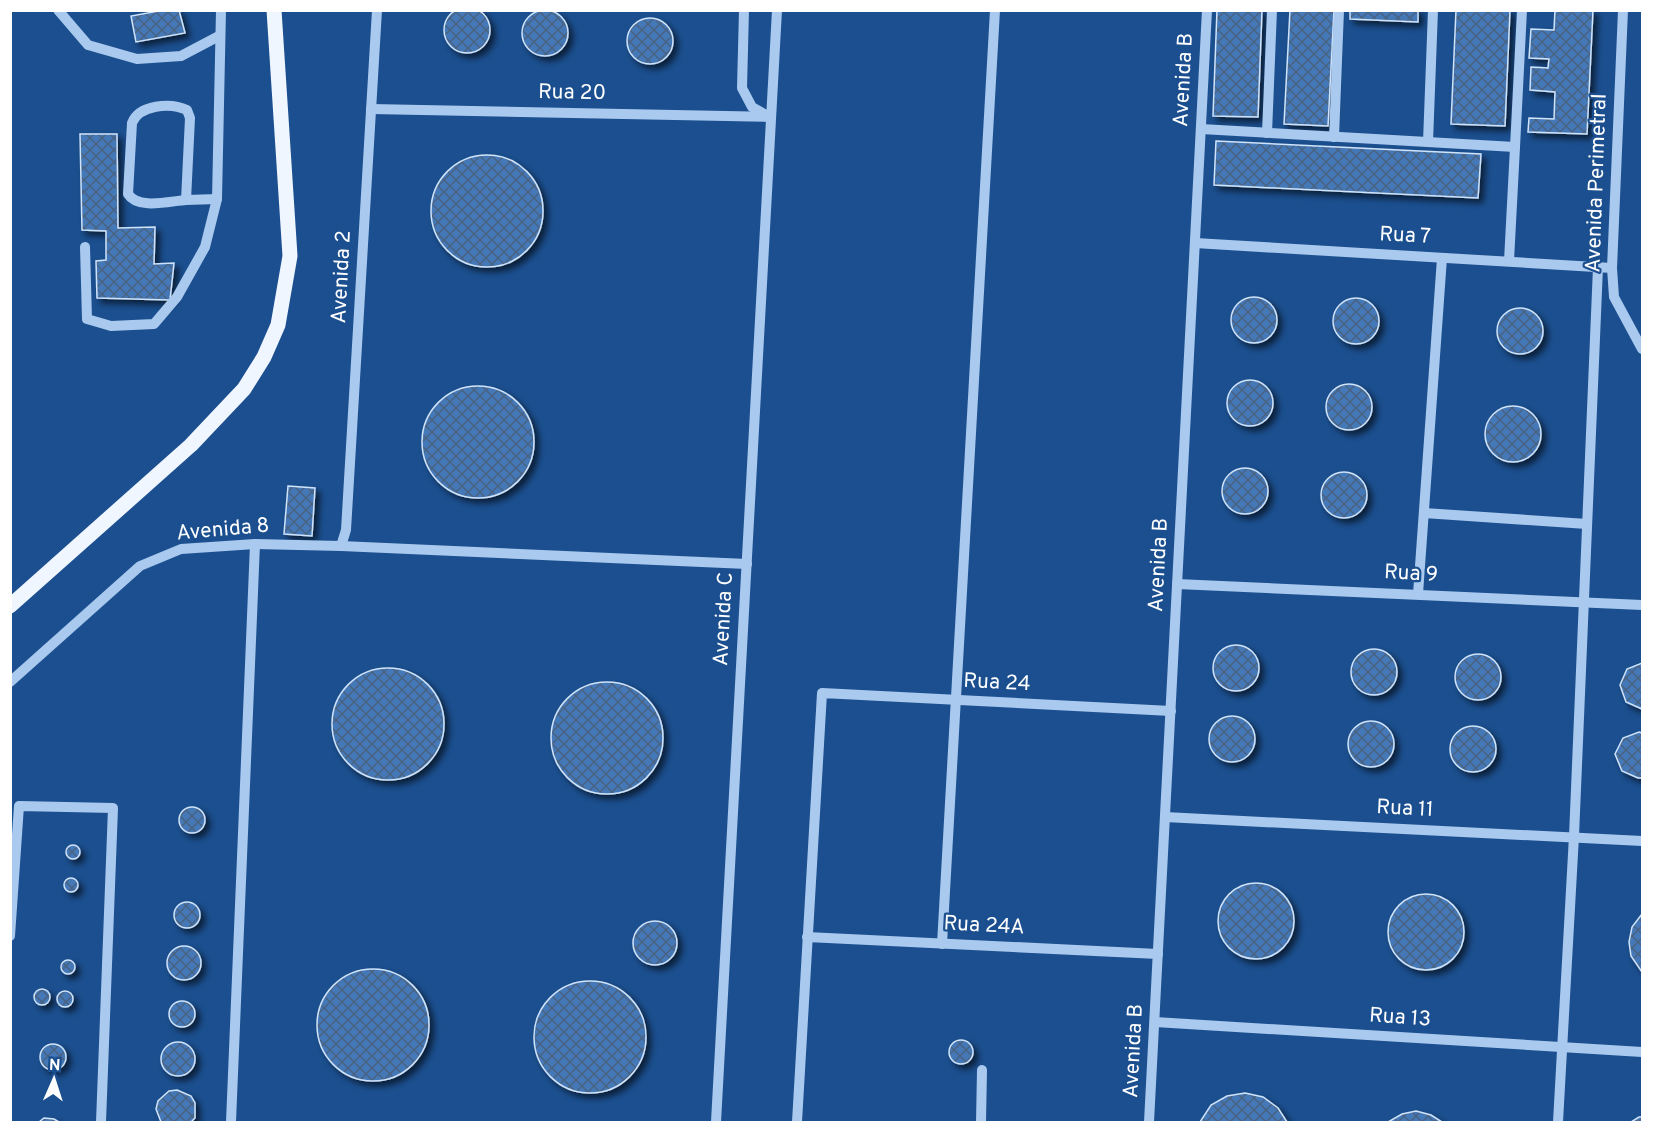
<svg xmlns="http://www.w3.org/2000/svg" width="1653" height="1133" viewBox="0 0 1653 1133" font-family="Overpass,sans-serif">
<defs>
<pattern id="building-cross-hatch" width="8" height="8" patternUnits="userSpaceOnUse" patternTransform="scale(1.5)"><rect width="8" height="8" fill="#4478b7"/><path d="M0 0l8 8M0 8l8-8" fill="none" stroke="#486282"/></pattern>
<filter id="shadow"><feDropShadow dx="4.5" dy="4.5" stdDeviation="3" flood-color="#0009"/></filter>
</defs>
<rect width="100%" height="100%" fill="#1b4f8f"/>
<!-- building -->
<g fill="url(#building-cross-hatch)" stroke="#cfe3fa" stroke-width="1.5" filter="url(#shadow)">
<circle cx="467" cy="30" r="23"/>
<circle cx="545" cy="33" r="23"/>
<path d="M 164,10 L 179,10 L 185,33 L 136,42 L 131,16 Z"/>
<path d="M 1217,10 L 1262,10 L 1258,117 L 1213,116 Z"/>
<path d="M 1290,10 L 1334,10 L 1328,126 L 1284,124 Z"/>
<path d="M 1350,10 L 1418,10 L 1418,22 L 1350,19 Z"/>
<path d="M 1456,10 L 1510,10 L 1505,126 L 1451,124 Z"/>
<path d="M 1555,10 L 1593,10 L 1587,134 L 1528,132 L 1529,118 L 1554,119 L 1555,92 L 1530,90 L 1531,67 L 1548,68 L 1549,59 L 1529,58 L 1531,29 L 1554,30 Z"/>
<circle cx="650" cy="41" r="23"/>
<path d="M 80,134 L 117,134 L 118,228 L 155,227 L 154,264 L 174,263 L 170,300 L 97,298 L 96,261 L 106,260 L 106,231 L 82,230 Z"/>
<path d="M 1216,141 L 1481,154 L 1478,198 L 1214,185 Z"/>
<circle cx="487" cy="211" r="56"/>
<circle cx="1254" cy="320" r="23"/>
<circle cx="1356" cy="321" r="23"/>
<circle cx="1520" cy="331" r="23"/>
<circle cx="1250" cy="403" r="23"/>
<circle cx="1349" cy="407" r="23"/>
<circle cx="478" cy="442" r="56"/>
<circle cx="1513" cy="434" r="28"/>
<circle cx="1245" cy="491" r="23"/>
<circle cx="1344" cy="495" r="23"/>
<path d="M 288,486 L 315,488 L 312,536 L 284,534 Z"/>
<circle cx="1236" cy="668" r="23"/>
<circle cx="1374" cy="672" r="23"/>
<circle cx="1478" cy="677" r="23"/>
<path d="M 1642,663 L 1642,709 L 1626,702 L 1620,685 L 1627,669 Z"/>
<circle cx="388" cy="724" r="56"/>
<circle cx="607" cy="738" r="56"/>
<circle cx="1232" cy="739" r="23"/>
<circle cx="1371" cy="744" r="23"/>
<circle cx="1473" cy="749" r="23"/>
<path d="M 1639,732 L 1642,733 L 1642,778 L 1638,778 L 1622,771 L 1615,754 L 1623,738 Z"/>
<circle cx="192" cy="820" r="13"/>
<circle cx="73" cy="852" r="7"/>
<circle cx="71" cy="885" r="7"/>
<circle cx="1256" cy="921" r="38"/>
<circle cx="1426" cy="932" r="38"/>
<circle cx="187" cy="915" r="13"/>
<path d="M 1642,914 L 1642,972 L 1631,956 L 1629,942 L 1632,927 Z"/>
<circle cx="655" cy="943" r="22"/>
<circle cx="184" cy="963" r="17"/>
<circle cx="68" cy="967" r="7"/>
<circle cx="373" cy="1025" r="56"/>
<circle cx="590" cy="1037" r="56"/>
<circle cx="42" cy="997" r="8"/>
<circle cx="65" cy="999" r="8"/>
<circle cx="182" cy="1014" r="13"/>
<circle cx="961" cy="1052" r="12"/>
<circle cx="178" cy="1059" r="17"/>
<circle cx="53" cy="1057" r="13"/>
<path d="M 177,1090 L 191,1096 L 195,1103 L 195,1118 L 191,1122 L 161,1122 L 156,1109 L 158,1101 L 169,1091 Z"/>
<path d="M 1245,1093 L 1263,1097 L 1278,1108 L 1287,1122 L 1200,1122 L 1211,1105 L 1227,1096 Z"/>
<path d="M 1416,1111 L 1431,1115 L 1442,1122 L 1388,1122 L 1402,1114 Z"/>
<path d="M 1639,1117 L 1642,1117 L 1642,1122 L 1631,1122 Z"/>
<path d="M 44,1118 L 54,1119 L 59,1122 L 39,1122 Z"/>
</g>
<g fill="none" stroke-linecap="round" stroke-linejoin="round">
<!-- minor -->
<g stroke="#a9c9ee" stroke-width="10">
<path d="M 58,10 L 88,45 L 137,59 L 181,56 L 219,36"/>
<path d="M 744,10 L 742,88 L 752,107 L 768,116"/>
<path d="M 1623,10 L 1612,268 L 1614,297 L 1642,349"/>
<path d="M 371,109 L 771,117"/>
<path d="M 1201,129 L 1515,147 L 1509,261"/>
<path d="M 1267,133 L 1272,10"/>
<path d="M 1334,137 L 1339,10"/>
<path d="M 1428,142 L 1433,10"/>
<path d="M 1515,147 L 1522,10"/>
<path d="M 186,200 C 170,201 138,210 128,194 L 132,123 C 139,105 170,102 187,110 L 190,118 L 186,200 L 217,199"/>
<path d="M 1195,243 L 1612,268"/>
<path d="M 85,247 L 87,319 L 111,326 L 154,324 L 177,297 L 205,247 L 217,199 L 221,10"/>
<path d="M 1424,513 L 1587,524"/>
<path d="M 341,546 L 346,530 L 377,10"/>
<path d="M 1177,584 L 1642,605"/>
<path d="M 1418,594 L 1442,258"/>
<path d="M 10,682 L 140,566 L 181,549 L 255,544 L 341,546 L 747,564"/>
<path d="M 1165,817 L 1642,841"/>
<path d="M 10,936 L 19,806 L 113,808 L 101,1122"/>
<path d="M 807,937 L 1158,954"/>
<path d="M 942,944 L 995,10"/>
<path d="M 1155,1022 L 1642,1052"/>
<path d="M 231,1122 L 255,544"/>
<path d="M 716,1122 L 777,10"/>
<path d="M 797,1122 L 822,693 L 1171,711"/>
<path d="M 981,1122 L 982,1070"/>
<path d="M 1149,1122 L 1207,10"/>
<path d="M 1558,1122 L 1574,836 L 1598,267"/>
</g>
<!-- major -->
<path stroke="#f0f6ff" stroke-width="15" d="M 10,606 L 191,445 L 244,389 L 264,357 L 278,325 L 290,256 L 274,10"/>
</g>
<g text-anchor="middle" dominant-baseline="central" stroke-width="4.5" stroke-linejoin="round" paint-order="stroke">
<!-- street labels -->
<g font-size="21" fill="#fff" stroke="#1b4f8f">
<text transform="translate(1184 80) rotate(-87)">Avenida B</text>
<text transform="translate(572 93) rotate(1)">Rua 20</text>
<text transform="translate(1597 183) rotate(-88)">Avenida Perimetral</text>
<text transform="translate(1405 236) rotate(3)">Rua 7</text>
<text transform="translate(342 277) rotate(-87)">Avenida 2</text>
<text transform="translate(223 530) rotate(-5)">Avenida 8</text>
<text transform="translate(1159 565) rotate(-87)">Avenida B</text>
<text transform="translate(1411 574) rotate(3)">Rua 9</text>
<text transform="translate(724 619) rotate(-87)">Avenida C</text>
<text transform="translate(997 683) rotate(3)">Rua 24</text>
<text transform="translate(1405 809) rotate(3)">Rua 11</text>
<text transform="translate(984 926) rotate(3)">Rua 24A</text>
<text transform="translate(1400 1018) rotate(4)">Rua 13</text>
<text transform="translate(1134 1051) rotate(-87)">Avenida B</text>
</g>
</g>
<!-- border -->
<rect width="1653" height="1133" fill="none" stroke="#ffffff" stroke-width="24"/>
<!-- north arrow -->
<g transform="translate(54 1079) rotate(3)" stroke="#1b4f8f" stroke-width="4.5" paint-order="stroke">
<path d="M0-4.5L10 22L0 15L-10 22Z" fill="#ffffff"/>
<text y="-9" font-size="16" font-weight="bold" text-anchor="middle" fill="#ffffff">N</text>
</g>
</svg>
